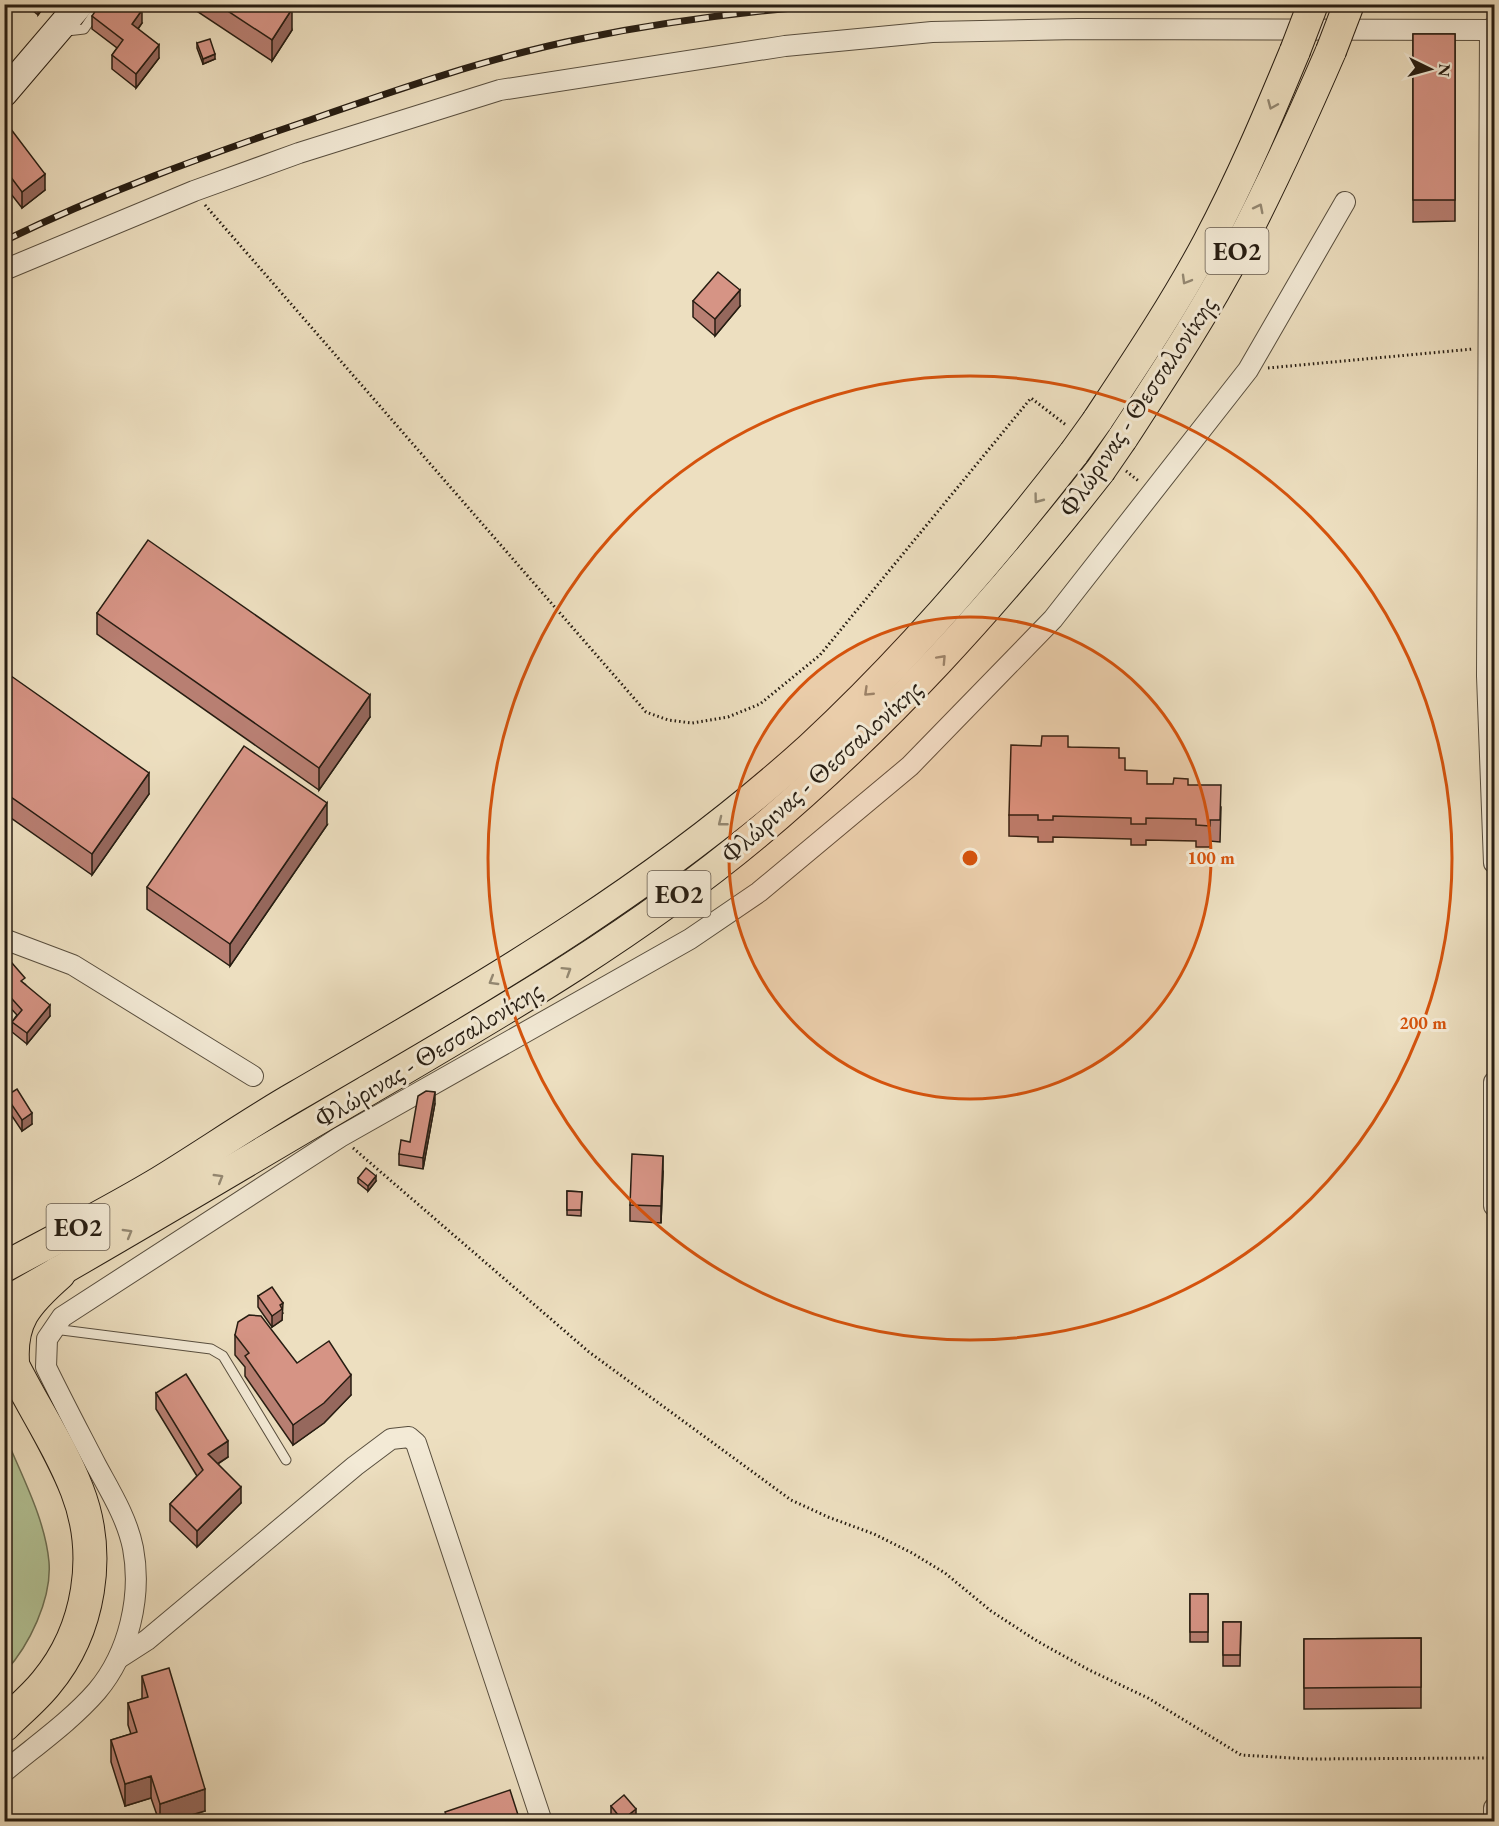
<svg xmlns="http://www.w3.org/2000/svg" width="1499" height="1826" viewBox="0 0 1499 1826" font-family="'EB Garamond',serif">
<rect width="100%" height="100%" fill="#eddfc0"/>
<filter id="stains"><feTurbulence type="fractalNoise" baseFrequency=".00333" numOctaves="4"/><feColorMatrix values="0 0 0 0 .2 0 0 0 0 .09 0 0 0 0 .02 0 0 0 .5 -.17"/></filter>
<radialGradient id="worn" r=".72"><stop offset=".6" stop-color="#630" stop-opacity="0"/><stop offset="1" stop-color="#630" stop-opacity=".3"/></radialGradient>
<!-- green -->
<path fill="#b3c396" stroke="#6d7054" stroke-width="1.5" d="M 5,1435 C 21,1475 45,1518 49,1562 C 52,1599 29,1646 5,1672 Z"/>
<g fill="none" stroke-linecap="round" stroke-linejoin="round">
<!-- service casing -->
<g stroke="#584e3e" stroke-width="11">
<g id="service">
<path d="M 67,31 L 84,29 L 101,4"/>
<path d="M 54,1329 L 211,1349 L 223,1356 L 286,1460"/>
</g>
</g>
<!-- minor casing -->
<g stroke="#584e3e" stroke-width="22">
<g id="minor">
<path d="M 1490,29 L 1487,676 L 1494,863"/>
<path d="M 4,270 L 194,191 L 299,153 L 500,90 L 785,46 L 932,32 L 1078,29 L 1494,30"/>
<path d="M 4,939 L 73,965 L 253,1076"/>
<path d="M 1494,1082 L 1494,1206"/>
<path d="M 119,1658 L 147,1640 L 355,1466 L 391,1439 L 409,1437 L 416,1443 L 542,1822"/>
<path d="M 4,1772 C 35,1746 71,1721 97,1691 C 129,1653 142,1596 133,1548 C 127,1518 110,1491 96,1465 C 79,1432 62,1400 46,1367 L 47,1339 L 62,1317 L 340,1137 L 690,939 L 759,892 L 910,766 L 1053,619 L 1248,370 L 1345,202"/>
<path d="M 1494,1822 L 1494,1808"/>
</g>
</g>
<!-- secondary casing -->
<g stroke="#271d12" stroke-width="29">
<path id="secondary" d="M 4,93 L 80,4"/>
</g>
<!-- primary casing -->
<g stroke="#271d12" stroke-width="32">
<g id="primary">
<path d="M 1097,421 C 1136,362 1175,304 1208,242 C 1241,180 1268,116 1295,51"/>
<path d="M 1122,439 C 1163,376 1204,314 1238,249 C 1272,184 1302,118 1331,51"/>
<path d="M 4,1267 C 54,1240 105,1214 154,1185 C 202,1156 249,1123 298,1095 C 480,989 654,890 811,747 C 908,657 993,558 1074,453"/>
<path d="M 4,1303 C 126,1234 245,1162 365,1092 C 500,1013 635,935 755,835 C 886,725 995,605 1100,471"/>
</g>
</g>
<!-- motorway casing -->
<g stroke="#271d12" stroke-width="35">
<g id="motorway">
<path d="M 4,1348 C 26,1396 58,1441 77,1490 C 102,1554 90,1630 46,1683 C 34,1698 18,1711 4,1725"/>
<path d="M 13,1368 C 8,1321 26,1302 59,1273"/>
</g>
</g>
<!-- path -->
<g stroke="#271d12" stroke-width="3" stroke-dasharray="1.5 3" stroke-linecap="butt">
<path d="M 205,205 L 646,712 L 668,720 L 692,723 L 728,717 L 760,704 L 820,655 L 1031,398 L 1066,425"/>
<path d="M 1268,368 L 1473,349"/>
<path d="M 1126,471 L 1140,482"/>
<path d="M 353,1148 L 589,1352 L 791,1500 L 828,1517 L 874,1534 L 912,1553 L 945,1573 L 991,1611 L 1037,1641 L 1089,1670 L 1148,1698 L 1241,1755 L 1309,1759 L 1494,1758"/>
</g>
<!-- service -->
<use href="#service" stroke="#f3ead6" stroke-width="9"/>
<!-- minor -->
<use href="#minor" stroke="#f3ead6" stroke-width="20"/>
<!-- secondary -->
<use href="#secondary" stroke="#f3ead6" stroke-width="27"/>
<!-- primary -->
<use href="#primary" stroke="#eddfc0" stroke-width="30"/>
<!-- motorway -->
<use href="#motorway" stroke="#eddfc0" stroke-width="33"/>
<!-- rail casing -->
<g stroke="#271d12" stroke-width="7">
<path id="rail" d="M 4,241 C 102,193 204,156 307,121 C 396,90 487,58 580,39 C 667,21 755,10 844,4"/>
</g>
<!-- rail -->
<use href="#rail" stroke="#f3ead6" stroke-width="4.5" stroke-dasharray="14" stroke-linecap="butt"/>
<!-- primary-bridge casing -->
<g stroke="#271d12" stroke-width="32" stroke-linecap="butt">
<g id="primary-bridge">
<path d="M 1295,51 L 1313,4"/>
<path d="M 1331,51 L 1349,4"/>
<path d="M 1074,453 L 1097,421"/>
<path d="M 1100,471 L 1122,439"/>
</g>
</g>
<!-- primary-bridge -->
<use href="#primary-bridge" stroke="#eddfc0" stroke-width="30"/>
</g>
<!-- wall -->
<g fill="#b87f72" stroke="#271d12" stroke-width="1.5">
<path d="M 25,4 L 46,4 L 38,15 Z"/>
<path d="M 186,4 L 285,4 L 292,30 L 272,61 Z"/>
<path d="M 92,16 L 142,23 L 138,29 L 159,58 L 136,88 L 112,69 L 112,55 L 117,48 L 92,29 Z"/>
<path d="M 1413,34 L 1455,34 L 1455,221 L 1413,222 Z"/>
<path d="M 197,43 L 215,59 L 203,64 L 197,48 Z"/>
<path d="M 4,120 L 45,190 L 22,208 L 4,185 Z"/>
<path d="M 693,301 L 740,306 L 715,336 L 693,317 Z"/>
<path d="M 97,613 L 370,717 L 319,790 L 97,634 Z"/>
<path d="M 4,671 L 149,794 L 92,875 L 4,813 Z"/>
<path d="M 1068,747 L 1119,758 L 1125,770 L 1147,784 L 1188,785 L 1221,807 L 1220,842 L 1210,841 L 1210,847 L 1196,847 L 1196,841 L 1146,840 L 1146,845 L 1131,845 L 1131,839 L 1053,837 L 1053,842 L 1038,842 L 1038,837 L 1009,836 L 1009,815 Z"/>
<path d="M 327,825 L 230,966 L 147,909 L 147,887 Z"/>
<path d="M 4,969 L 25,984 L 50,1016 L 27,1044 L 12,1032 L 12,1022 L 17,1015 L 4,1001 Z"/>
<path d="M 6,1096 L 32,1124 L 22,1131 L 6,1107 Z"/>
<path d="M 435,1103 L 423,1169 L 399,1165 L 399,1154 L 410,1142 Z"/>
<path d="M 663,1172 L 661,1223 L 630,1221 L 630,1205 Z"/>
<path d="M 358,1178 L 376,1181 L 368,1191 L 358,1183 Z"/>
<path d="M 567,1191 L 582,1192 L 581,1216 L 567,1215 Z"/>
<path d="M 258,1296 L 283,1313 L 282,1314 L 282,1320 L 272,1327 L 258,1307 Z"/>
<path d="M 235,1335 L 297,1363 L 351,1395 L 324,1423 L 293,1445 L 245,1376 L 245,1367 L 235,1355 Z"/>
<path d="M 156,1393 L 228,1457 L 218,1464 L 241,1503 L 197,1547 L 170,1521 L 170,1504 L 197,1476 L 156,1409 Z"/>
<rect x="1190" y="1594" width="18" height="48"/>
<path d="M 1223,1622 L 1241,1622 L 1240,1666 L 1223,1666 Z"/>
<path d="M 1421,1638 L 1421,1708 L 1304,1709 L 1304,1639 Z"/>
<path d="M 142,1676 L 205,1811 L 171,1821 L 159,1821 L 151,1798 L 125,1806 L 111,1762 L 111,1740 L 131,1734 L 128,1725 L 128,1703 L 142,1699 Z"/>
<path d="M 611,1806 L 636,1820 L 633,1821 L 615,1821 L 611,1817 Z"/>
</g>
<!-- shaded-wall -->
<g fill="#96685d" stroke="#271d12" stroke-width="1.5">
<path d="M 38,4 L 46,4 L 38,15 Z"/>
<path d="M 292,9 L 292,30 L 272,61 L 272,40 Z"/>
<path d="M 142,10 L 142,23 L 132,37 L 132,24 Z"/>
<path d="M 159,45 L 159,58 L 136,88 L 136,74 Z"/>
<path d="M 215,54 L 215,59 L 203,64 L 203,59 Z"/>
<path d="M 45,174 L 45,190 L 22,208 L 22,192 Z"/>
<path d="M 740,290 L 740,306 L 715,336 L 715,319 Z"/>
<path d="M 370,695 L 370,717 L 319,790 L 319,768 Z"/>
<path d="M 149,773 L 149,794 L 92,875 L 92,854 Z"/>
<path d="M 327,803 L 327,825 L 230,966 L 230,944 Z"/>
<path d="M 50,1005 L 50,1016 L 27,1044 L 27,1033 Z"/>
<path d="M 435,1092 L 435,1103 L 423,1169 L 423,1158 Z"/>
<path d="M 32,1113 L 32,1124 L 22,1131 L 22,1120 Z"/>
<path d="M 663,1156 L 663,1172 L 661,1223 L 661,1206 Z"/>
<path d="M 376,1176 L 376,1181 L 368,1191 L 368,1186 Z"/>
<path d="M 283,1303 L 282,1320 L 272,1327 L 272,1316 L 280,1305 Z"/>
<path d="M 351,1375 L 351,1395 L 324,1423 L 293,1445 L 293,1425 Z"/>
<path d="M 228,1441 L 228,1457 L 208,1470 L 208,1454 Z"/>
<path d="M 241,1487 L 241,1503 L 197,1547 L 197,1531 Z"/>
<path d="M 151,1776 L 151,1798 L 125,1806 L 125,1784 Z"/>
<path d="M 205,1789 L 205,1811 L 171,1821 L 160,1821 L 160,1804 Z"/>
<path d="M 636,1809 L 636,1820 L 633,1821 L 622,1821 L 622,1820 Z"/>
</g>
<!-- building -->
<g fill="#d69485" stroke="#271d12" stroke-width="1.5">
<path d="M 100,4 L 136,4 L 142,10 L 132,24 L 159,45 L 136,74 L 112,55 L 123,40 L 92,16 Z"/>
<path d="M 217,4 L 285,4 L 292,9 L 272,40 Z"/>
<rect x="1413" y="34" width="42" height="166"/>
<path d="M 210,39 L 215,54 L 203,59 L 197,43 Z"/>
<path d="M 4,120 L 45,174 L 22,192 L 4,168 Z"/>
<path d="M 718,272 L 740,290 L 715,319 L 693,301 Z"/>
<path d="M 148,540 L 370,695 L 319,768 L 97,613 Z"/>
<path d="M 4,671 L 149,773 L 92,854 L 4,792 Z"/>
<path d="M 1042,736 L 1068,736 L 1068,747 L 1119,748 L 1119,758 L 1125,758 L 1125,770 L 1147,771 L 1147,784 L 1173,784 L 1174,778 L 1188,779 L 1188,785 L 1221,785 L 1220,820 L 1210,820 L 1210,826 L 1196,825 L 1196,819 L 1146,818 L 1146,824 L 1131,824 L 1131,818 L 1053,816 L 1053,820 L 1038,820 L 1038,815 L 1009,815 L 1011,745 L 1041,746 Z"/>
<path d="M 244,746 L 327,803 L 230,944 L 147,887 Z"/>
<path d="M 12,963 L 25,978 L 21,981 L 50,1005 L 27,1033 L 12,1022 L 22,1010 L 4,990 L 4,969 Z"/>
<path d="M 17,1089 L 32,1113 L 22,1120 L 6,1096 Z"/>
<path d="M 426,1091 L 435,1092 L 423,1158 L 399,1154 L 401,1140 L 410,1142 L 418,1096 Z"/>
<path d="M 632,1154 L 663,1156 L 661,1206 L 630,1205 Z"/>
<path d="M 366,1168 L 376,1176 L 368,1186 L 358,1178 Z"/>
<path d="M 567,1191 L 582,1192 L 581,1210 L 567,1210 Z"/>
<path d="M 272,1287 L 283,1303 L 280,1305 L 282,1309 L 272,1316 L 258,1296 Z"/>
<path d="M 249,1315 L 261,1316 L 297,1363 L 329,1341 L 351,1375 L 324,1403 L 293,1425 L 245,1356 L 249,1353 L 235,1335 L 238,1322 Z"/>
<path d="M 186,1374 L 228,1441 L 208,1454 L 241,1487 L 197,1531 L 170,1504 L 203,1470 L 156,1393 Z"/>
<rect x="1190" y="1594" width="18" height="38"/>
<path d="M 1223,1622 L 1241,1622 L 1240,1655 L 1223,1655 Z"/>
<path d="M 1421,1638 L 1421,1687 L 1304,1688 L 1304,1639 Z"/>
<path d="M 169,1668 L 205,1789 L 160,1804 L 151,1776 L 125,1784 L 111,1740 L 137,1732 L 128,1703 L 148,1697 L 142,1676 Z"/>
<path d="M 510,1790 L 520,1821 L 448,1821 L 445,1812 Z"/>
<path d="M 624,1795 L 636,1809 L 622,1820 L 611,1806 Z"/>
</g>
<!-- one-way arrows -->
<defs><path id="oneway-chevron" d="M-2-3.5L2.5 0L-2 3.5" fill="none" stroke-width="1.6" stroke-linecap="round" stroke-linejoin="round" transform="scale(1.5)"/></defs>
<g stroke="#948872">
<use href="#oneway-chevron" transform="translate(1272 105) rotate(113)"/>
<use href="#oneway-chevron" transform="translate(1259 208) rotate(-63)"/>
<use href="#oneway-chevron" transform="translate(1186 280) rotate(120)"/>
<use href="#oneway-chevron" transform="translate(1038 499) rotate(127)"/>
<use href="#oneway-chevron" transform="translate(942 659) rotate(-47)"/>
<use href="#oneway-chevron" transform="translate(868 692) rotate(136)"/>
<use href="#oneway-chevron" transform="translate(722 822) rotate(142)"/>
<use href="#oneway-chevron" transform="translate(567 971) rotate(-32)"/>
<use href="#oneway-chevron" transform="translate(493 981) rotate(149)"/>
<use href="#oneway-chevron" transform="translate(219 1178) rotate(-31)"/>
<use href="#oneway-chevron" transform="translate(128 1233) rotate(-30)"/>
</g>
<!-- distance rings -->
<circle cx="970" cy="858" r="241" fill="#d5530d" fill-opacity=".12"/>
<g fill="none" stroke="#d5530d" stroke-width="3">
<circle cx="970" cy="858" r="241"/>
<circle cx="970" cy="858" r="482"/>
</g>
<g text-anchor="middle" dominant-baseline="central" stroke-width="6" stroke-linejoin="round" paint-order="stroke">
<!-- shield labels -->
<g fill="#f3ead6" stroke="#645a4d" stroke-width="1.5">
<rect x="1205.5" y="228" width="63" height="46" rx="4.5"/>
<rect x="647.5" y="871" width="63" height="46" rx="4.5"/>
<rect x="46.5" y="1204" width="63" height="46" rx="4.5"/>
</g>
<g font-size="26" font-weight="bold" fill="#271d12">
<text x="1237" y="251">ΕΟ2</text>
<text x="679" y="894">ΕΟ2</text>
<text x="78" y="1227">ΕΟ2</text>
</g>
<!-- street labels -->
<g font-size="27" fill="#271d12" stroke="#f3ead6">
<text transform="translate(1137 406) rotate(-56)">Φλώρινας - Θεσσαλονίκης</text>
<text transform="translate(821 771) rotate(-42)">Φλώρινας - Θεσσαλονίκης</text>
<text transform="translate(428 1054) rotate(-31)">Φλώρινας - Θεσσαλονίκης</text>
</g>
</g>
<circle cx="970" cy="858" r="9" fill="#d5530d" stroke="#f3ead6" stroke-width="3"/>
<g font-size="18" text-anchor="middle" font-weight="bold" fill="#d5530d" stroke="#f3ead6" stroke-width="6" stroke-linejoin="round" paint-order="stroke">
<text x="1211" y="864">100 m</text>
<text x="1423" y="1029">200 m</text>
</g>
<!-- margin -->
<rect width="1499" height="1826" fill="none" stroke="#eddfc0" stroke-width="24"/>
<rect x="6" y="6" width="1487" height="1814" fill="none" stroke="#271d12" stroke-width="3"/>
<rect x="12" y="12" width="1475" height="1802" fill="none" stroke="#271d12" stroke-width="1.5"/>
<!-- north arrow -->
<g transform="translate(1430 69) rotate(95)" stroke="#f3ead6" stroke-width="4.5" paint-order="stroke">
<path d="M0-4.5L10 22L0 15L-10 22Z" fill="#271d12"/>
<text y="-9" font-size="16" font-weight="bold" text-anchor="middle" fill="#271d12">N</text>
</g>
<rect width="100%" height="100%" filter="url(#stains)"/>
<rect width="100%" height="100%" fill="url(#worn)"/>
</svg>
